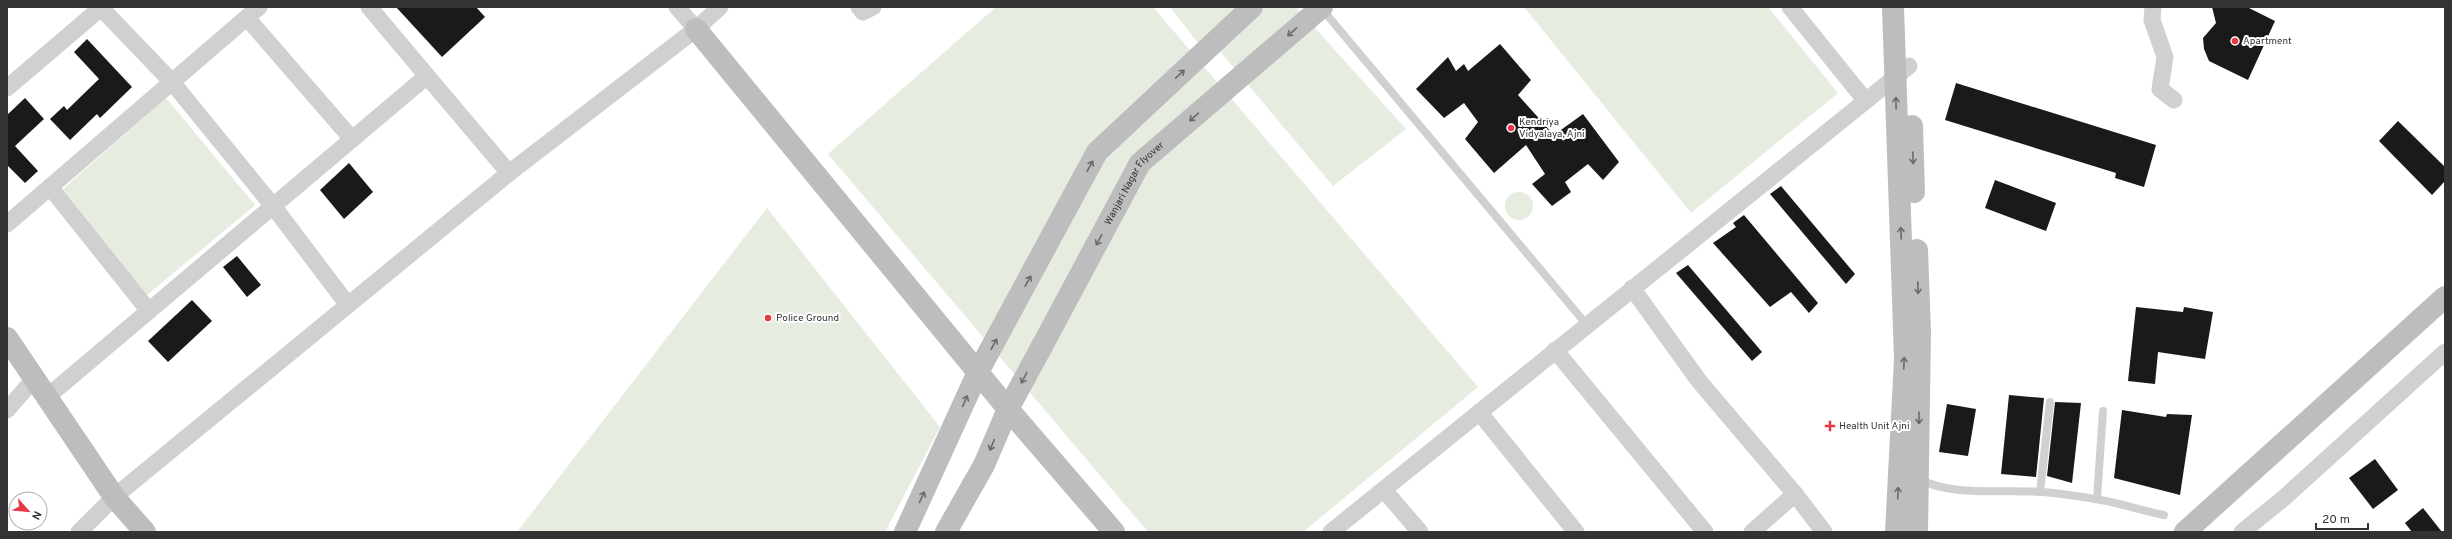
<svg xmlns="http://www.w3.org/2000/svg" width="2452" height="539" viewBox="0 0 2452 539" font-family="Overpass,sans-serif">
<rect width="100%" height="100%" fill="#fff"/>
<!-- green -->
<g fill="#e6ecdf">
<path d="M 996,7 L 1153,7 L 1478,387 L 1303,532 L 1148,532 L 828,154 Z"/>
<path d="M 1170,7 L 1233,7 L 1245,20 L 1262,7 L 1296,7 L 1406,129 L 1333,186 L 1213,43 L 1202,48 Z"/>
<path d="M 1524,7 L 1768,7 L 1838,93 L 1691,213 Z"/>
<path d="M 166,98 L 255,205 L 147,295 L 63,189 Z"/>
<circle cx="1519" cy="206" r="14"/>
<path d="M 767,208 L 940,427 L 885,532 L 517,532 Z"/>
</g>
<!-- building -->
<g fill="#1a1a1a">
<path d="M 396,7 L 476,7 L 485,17 L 442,57 Z"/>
<path d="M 2212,7 L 2247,7 L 2275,21 L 2248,80 L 2209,61 L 2204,49 L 2203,38 L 2216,23 Z"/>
<path d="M 87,39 L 132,87 L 100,118 L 97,114 L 70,140 L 50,119 L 64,106 L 67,110 L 99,79 L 74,52 Z"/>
<path d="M 1500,44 L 1531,80 L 1518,95 L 1554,135 L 1583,114 L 1619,162 L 1603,180 L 1588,164 L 1565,182 L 1571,192 L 1552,206 L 1532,184 L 1545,174 L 1526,145 L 1494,173 L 1465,139 L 1478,122 L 1464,103 L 1444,118 L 1416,89 L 1448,57 L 1456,71 L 1464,64 L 1468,71 Z"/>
<path d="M 1956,83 L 2156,145 L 2144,187 L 2115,178 L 2116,173 L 1945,120 Z"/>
<path d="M 25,98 L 44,119 L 15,146 L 38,171 L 25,183 L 7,165 L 7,115 Z"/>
<path d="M 2398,121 L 2445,167 L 2445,181 L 2432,195 L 2379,141 Z"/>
<path d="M 349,163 L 373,192 L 344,219 L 320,190 Z"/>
<path d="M 1995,180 L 2056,203 L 2046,231 L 1985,208 Z"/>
<path d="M 1781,186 L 1855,274 L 1846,284 L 1770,194 Z"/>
<path d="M 1744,215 L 1818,303 L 1809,313 L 1791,292 L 1770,307 L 1713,243 L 1736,227 L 1733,223 Z"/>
<path d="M 237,256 L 261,285 L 247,297 L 223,267 Z"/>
<path d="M 1688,265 L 1762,352 L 1752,361 L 1676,273 Z"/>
<path d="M 192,300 L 212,321 L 168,362 L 148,341 Z"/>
<path d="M 2136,307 L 2183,312 L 2184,307 L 2213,312 L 2205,359 L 2158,352 L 2155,384 L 2128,381 Z"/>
<path d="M 2009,395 L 2044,398 L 2036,477 L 2001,474 Z"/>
<path d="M 2055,402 L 2081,403 L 2072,483 L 2047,476 Z"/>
<path d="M 1947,404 L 1976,409 L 1968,456 L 1939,452 Z"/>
<path d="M 2122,410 L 2166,417 L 2167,414 L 2192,415 L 2180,495 L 2114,478 Z"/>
<path d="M 2375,459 L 2398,490 L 2373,509 L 2349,478 Z"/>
<path d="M 2423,508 L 2442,532 L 2412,532 L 2405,523 Z"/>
</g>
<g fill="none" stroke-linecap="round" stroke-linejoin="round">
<!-- lane -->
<g stroke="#d0d0d0" stroke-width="8">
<path d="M 1322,9 L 1587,325"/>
<path d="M 1920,479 C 1950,497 2005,489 2041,492 C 2059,493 2077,496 2095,499 C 2118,502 2141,511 2164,515"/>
<path d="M 2040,492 L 2050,402"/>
<path d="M 2097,499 L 2103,411"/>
</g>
<!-- street -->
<g stroke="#d0d0d0" stroke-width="17">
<path d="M 677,7 L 696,29"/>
<path d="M 859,7 L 863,12 L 873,7"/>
<path d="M 1790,7 L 1865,100"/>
<path d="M 2153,7 L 2152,20 L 2165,57 L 2160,89 L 2174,100"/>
<path d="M 101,8 L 172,82 L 273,206 L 348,305"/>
<path d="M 247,18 L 352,139"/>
<path d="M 427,76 L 509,173"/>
<path d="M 7,88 L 102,7"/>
<path d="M 50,187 L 149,311"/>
<path d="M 7,224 L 259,7"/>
<path d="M 1632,288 L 1699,381 L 1795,494 L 1752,532"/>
<path d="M 1555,350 L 1705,532"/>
<path d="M 47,397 L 427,76 L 369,7"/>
<path d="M 7,410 L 34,379"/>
<path d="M 1479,412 L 1576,532"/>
<path d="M 1384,490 L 1420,532"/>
<path d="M 1795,494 L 1824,532"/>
<path d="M 79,532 L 114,497 L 509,173 L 696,29 L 720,7"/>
<path d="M 1331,532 L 1909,66"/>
<path d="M 2242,532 L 2285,497 L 2445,352"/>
</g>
<!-- secondary -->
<g stroke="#bdbdbd" stroke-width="22">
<path d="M 1893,7 L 1905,359 L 1896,532"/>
<path d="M 696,29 L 1008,409 L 1114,532"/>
<path d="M 1912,126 L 1914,192"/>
<path d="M 1917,250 L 1920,331 L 1917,532"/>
<path d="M 7,338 L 115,498 L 145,532"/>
<path d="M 905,532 L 978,372 L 1097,152 L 1252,7"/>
<path d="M 946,532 L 984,465 L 1008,409 L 1041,348"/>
<path d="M 2185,532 L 2445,297"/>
</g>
<!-- secondary-bridge -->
<path stroke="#bdbdbd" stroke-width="22" id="s1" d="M 1041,348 L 1140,163 L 1322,7"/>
</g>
<!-- one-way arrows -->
<defs><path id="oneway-shaft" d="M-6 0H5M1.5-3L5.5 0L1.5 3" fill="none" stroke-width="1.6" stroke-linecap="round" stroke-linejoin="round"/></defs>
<g stroke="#6a6a6a">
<use href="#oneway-shaft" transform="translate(1292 32) rotate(139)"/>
<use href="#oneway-shaft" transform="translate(1180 74) rotate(-43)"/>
<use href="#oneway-shaft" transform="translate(1896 103) rotate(-91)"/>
<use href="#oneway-shaft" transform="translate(1194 117) rotate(139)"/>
<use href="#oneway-shaft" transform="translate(1913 158) rotate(88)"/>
<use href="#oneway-shaft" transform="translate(1090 166) rotate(-61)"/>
<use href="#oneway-shaft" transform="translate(1901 233) rotate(-93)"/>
<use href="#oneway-shaft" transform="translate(1099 240) rotate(118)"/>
<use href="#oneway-shaft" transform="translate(1028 281) rotate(-61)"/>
<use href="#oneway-shaft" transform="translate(1918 288) rotate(88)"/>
<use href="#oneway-shaft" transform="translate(994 344) rotate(-61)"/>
<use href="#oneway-shaft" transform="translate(1904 363) rotate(-88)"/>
<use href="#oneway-shaft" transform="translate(1024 378) rotate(118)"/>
<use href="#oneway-shaft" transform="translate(965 401) rotate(-66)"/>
<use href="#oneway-shaft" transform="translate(1919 418) rotate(90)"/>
<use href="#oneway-shaft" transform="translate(992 445) rotate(113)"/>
<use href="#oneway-shaft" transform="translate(1898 493) rotate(-87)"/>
<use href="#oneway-shaft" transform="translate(922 497) rotate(-65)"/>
</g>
<!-- markers -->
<g fill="#e63946" stroke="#fff" stroke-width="1.5">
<circle cx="2235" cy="41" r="4"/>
<circle cx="1511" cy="128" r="4"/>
<circle cx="768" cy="318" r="4"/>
<path d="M1828 420h4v4h4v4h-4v4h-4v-4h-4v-4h4z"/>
</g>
<g text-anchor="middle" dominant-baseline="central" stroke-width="4" stroke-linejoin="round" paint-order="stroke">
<!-- poi labels -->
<g font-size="10" fill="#333" stroke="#fff" text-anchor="start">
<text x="2243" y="41">Apartment</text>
<text x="1519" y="122">Kendriya<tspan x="1519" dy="12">Vidyalaya, Ajni</tspan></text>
<text x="776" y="318">Police Ground</text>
<text x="1839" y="426">Health Unit Ajni</text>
</g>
<!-- street labels -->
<g font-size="10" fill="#333" stroke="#fff">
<text stroke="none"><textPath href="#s1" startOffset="190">Wanjari Nagar Flyover</textPath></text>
</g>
</g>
<!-- border -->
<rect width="2452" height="539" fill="none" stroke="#333333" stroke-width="16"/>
<!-- north arrow -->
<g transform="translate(28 511) rotate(117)"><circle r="19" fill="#ffffff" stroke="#adadad"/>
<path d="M0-3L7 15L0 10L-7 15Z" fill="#e63946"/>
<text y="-6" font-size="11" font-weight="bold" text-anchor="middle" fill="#333333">N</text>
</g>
<!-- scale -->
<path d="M2316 523v6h52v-6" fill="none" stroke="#333333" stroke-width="2"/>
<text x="2322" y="523" font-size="12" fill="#333333" stroke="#ffffff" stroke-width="3" paint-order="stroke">20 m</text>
</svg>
